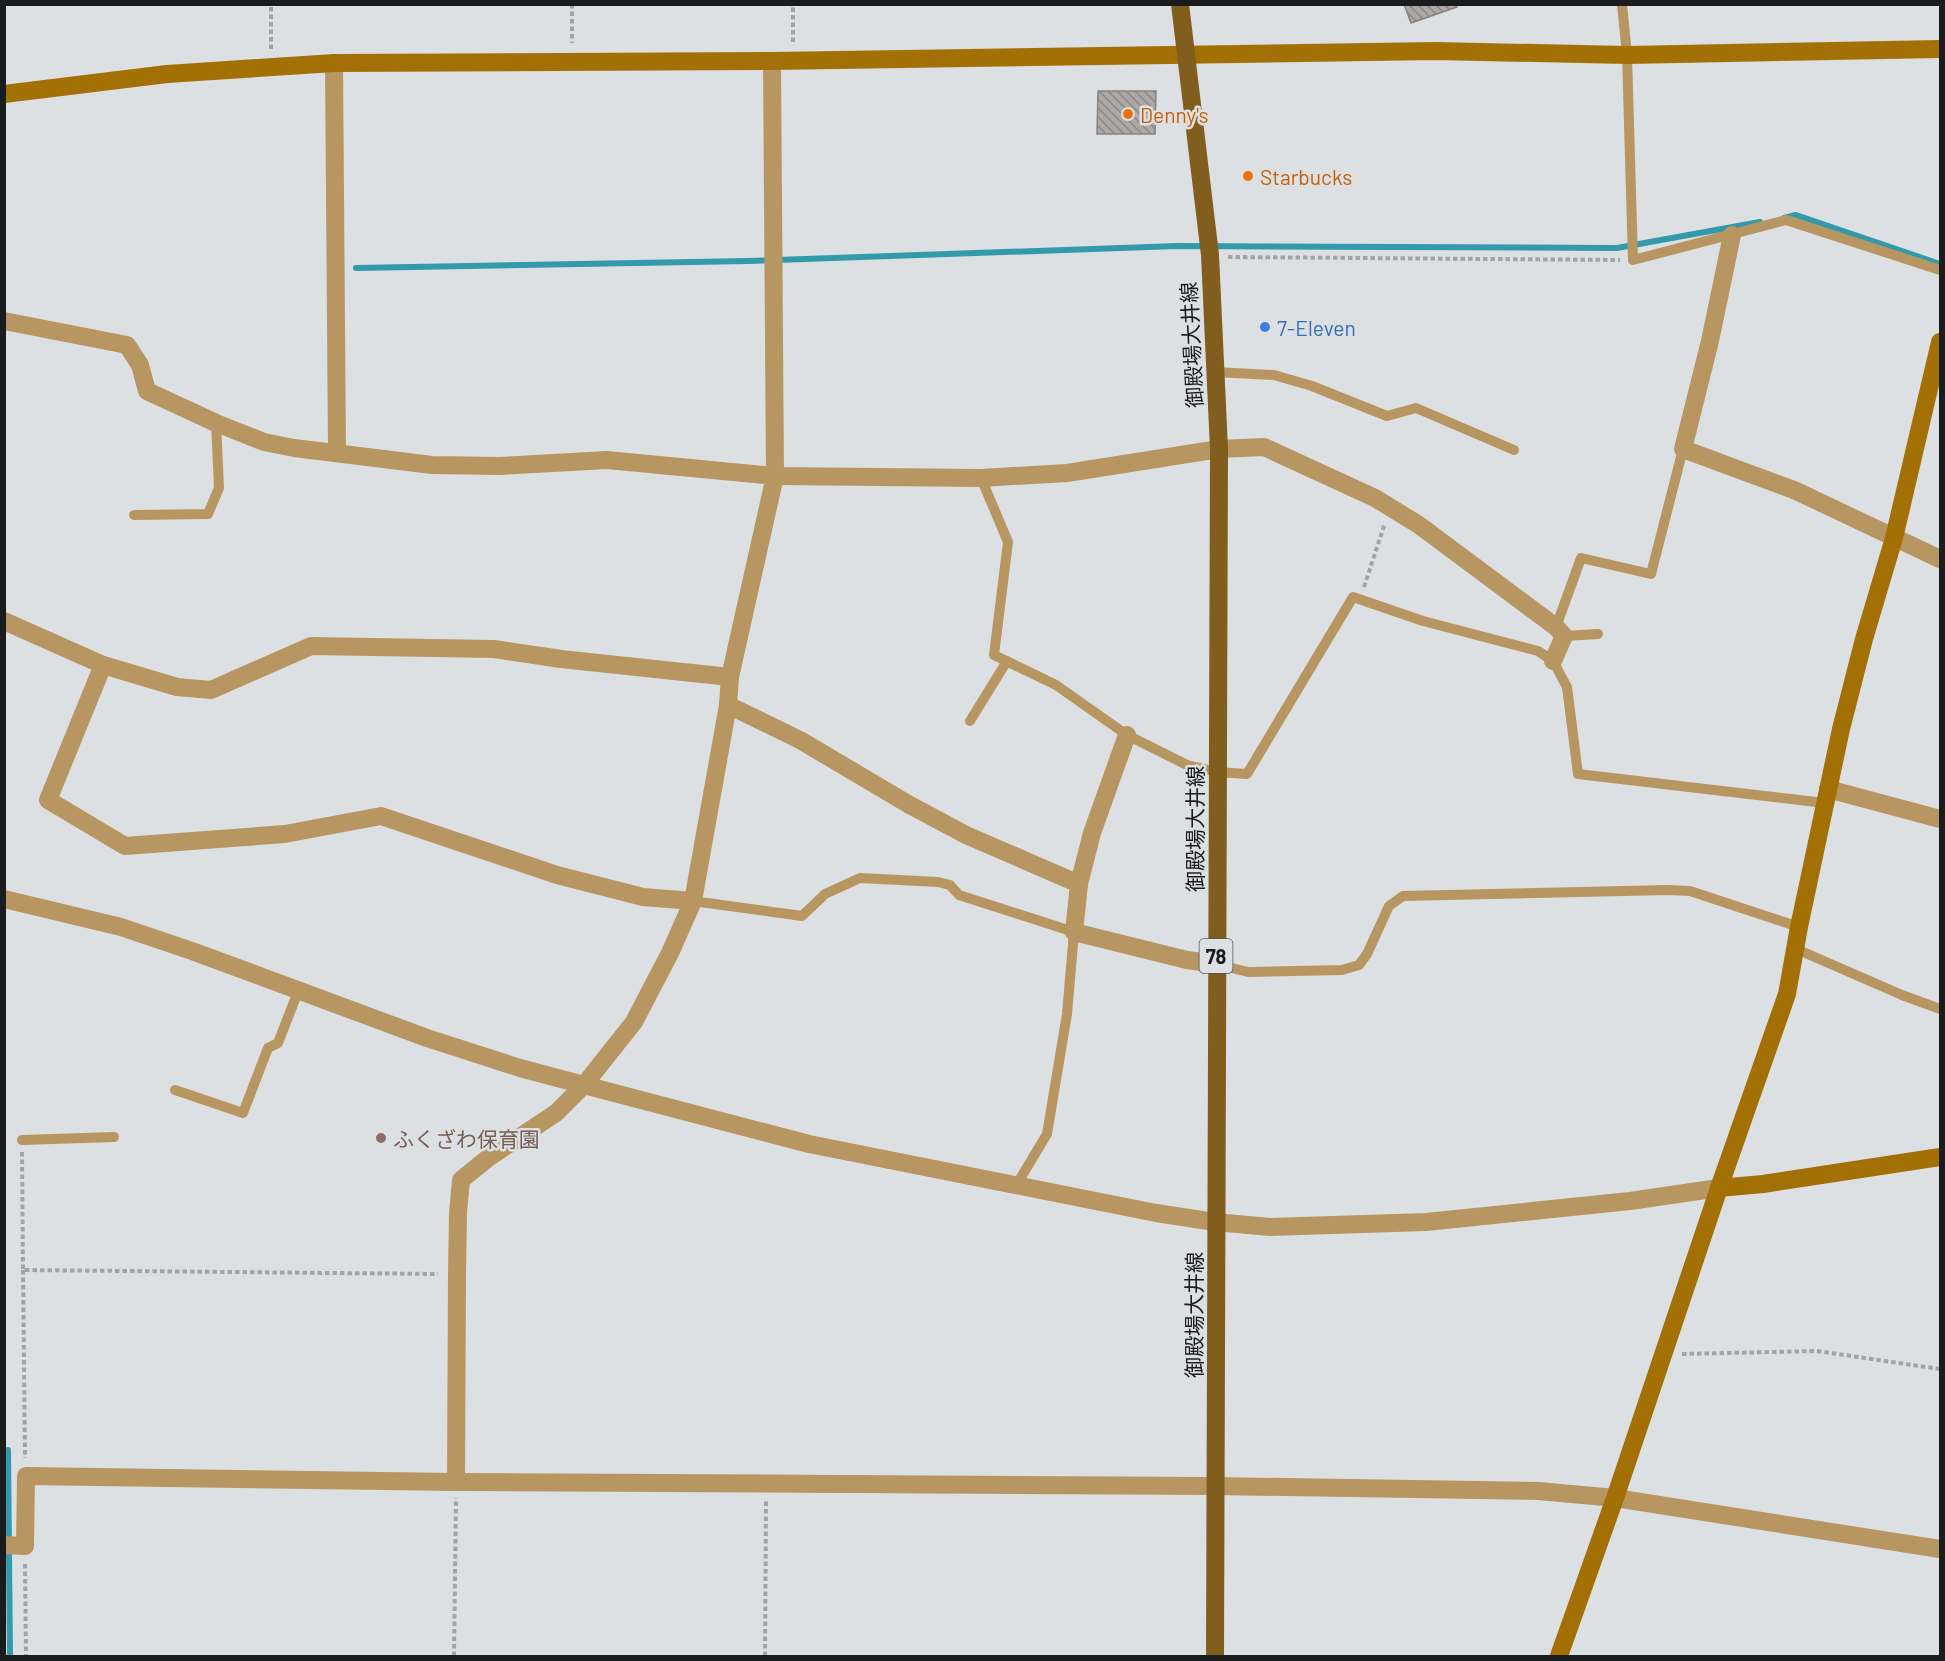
<svg xmlns="http://www.w3.org/2000/svg" width="1945" height="1661" viewBox="0 0 1945 1661" font-family="Barlow,'Noto Sans JP',sans-serif">
<defs>
<pattern id="building-back-hatch" width="6" height="6" patternUnits="userSpaceOnUse" patternTransform="scale(1.5)"><rect width="6" height="6" fill="#ada8a6"/><path d="M-1 5l2 2M0 0l6 6M5-1l2 2" fill="none" stroke="#8c8886"/></pattern>
</defs>
<rect width="100%" height="100%" fill="#dce0e3"/>
<g fill="none" stroke-linecap="round" stroke-linejoin="round">
<!-- stream -->
<g stroke="#339aa9" stroke-width="6">
<path d="M 1784,218 L 1796,215 L 1940,264"/>
<path d="M 356,268 L 748,261 L 1177,246 L 1617,248 L 1760,222"/>
<path d="M 8,1450 L 10,1656"/>
</g>
</g>
<!-- building -->
<g fill="url(#building-back-hatch)" stroke="#868280" stroke-width="1.5">
<path d="M 1404,4 L 1456,4 L 1457,7 L 1411,23 Z"/>
<path d="M 1098,91 L 1156,91 L 1155,134 L 1097,134 Z"/>
</g>
<g fill="none" stroke-linecap="round" stroke-linejoin="round">
<!-- path -->
<g stroke="#a1a4a6" stroke-width="4" stroke-dasharray="4.5 3" stroke-linecap="butt">
<path d="M 572,4 L 572,43"/>
<path d="M 793,42 L 793,4"/>
<path d="M 271,49 L 271,4"/>
<path d="M 1228,257 L 1620,260"/>
<path d="M 1364,587 L 1385,523"/>
<path d="M 22,1152 L 23,1270 L 438,1274"/>
<path d="M 23,1270 L 25,1458"/>
<path d="M 1682,1354 L 1817,1351 L 1940,1369"/>
<path d="M 25,1564 L 26,1656"/>
<path d="M 454,1656 L 456,1498"/>
<path d="M 765,1656 L 766,1501"/>
</g>
<!-- lane -->
<g stroke="#b89662" stroke-width="10">
<path d="M 1622,4 L 1627,55 L 1633,260 L 1786,220 L 1940,270"/>
<path d="M 1215,372 L 1274,375 L 1312,386 L 1387,416 L 1416,408 L 1514,450"/>
<path d="M 981,478 L 1008,542 L 994,655 L 1056,685 L 1127,735 L 1187,765 L 1217,772 L 1247,774 L 1353,597 L 1423,621 L 1538,651 L 1553,661 L 1567,687 L 1578,774 L 1825,803"/>
<path d="M 134,515 L 208,514 L 219,488 L 216,423"/>
<path d="M 1556,627 L 1581,558 L 1651,574 L 1683,449"/>
<path d="M 1564,636 L 1598,634"/>
<path d="M 970,721 L 1007,661"/>
<path d="M 693,901 L 802,916 L 825,894 L 860,878 L 938,882 L 950,885 L 959,895 L 1074,932 L 1067,1014 L 1047,1134 L 1017,1184"/>
<path d="M 1794,948 L 1902,995 L 1940,1009"/>
<path d="M 1216,964 L 1248,972 L 1342,970 L 1359,965 L 1367,954 L 1389,906 L 1403,896 L 1668,890 L 1690,891 L 1799,927"/>
<path d="M 175,1090 L 243,1113 L 268,1048 L 278,1043 L 299,989"/>
<path d="M 22,1140 L 114,1137"/>
</g>
<!-- street -->
<g stroke="#b89662" stroke-width="18">
<path d="M 334,63 L 337,453"/>
<path d="M 1732,235 L 1710,341 L 1683,449 L 1794,490 L 1940,559"/>
<path d="M 4,321 L 127,345 L 140,365 L 147,391 L 216,423 L 264,442 L 294,448 L 432,465 L 499,466 L 607,460 L 775,476 L 981,478 L 1067,473 L 1219,449 L 1264,447 L 1375,498 L 1419,525 L 1556,627 L 1564,636 L 1553,661"/>
<path d="M 4,621 L 103,665 L 177,687 L 211,690 L 311,646 L 494,649 L 561,659 L 730,677"/>
<path d="M 103,665 L 48,800 L 125,846 L 285,834 L 381,816 L 557,875 L 643,897 L 693,901"/>
<path d="M 728,705 L 800,740 L 908,804 L 966,835 L 1079,884"/>
<path d="M 1127,735 L 1092,833 L 1079,884 L 1074,932 L 1187,960 L 1216,964"/>
<path d="M 1828,789 L 1940,819"/>
<path d="M 4,899 L 121,927 L 192,951 L 427,1038 L 520,1068 L 584,1085 L 809,1144 L 1156,1213 L 1215,1222 L 1270,1227 L 1426,1222 L 1630,1201 L 1719,1188"/>
<path d="M 456,1482 L 457,1274 L 458,1213 L 461,1180 L 488,1158 L 556,1113 L 584,1085 L 634,1022 L 670,953 L 693,901 L 728,705 L 730,677 L 775,476 L 772,61"/>
<path d="M 4,1545 L 25,1546 L 26,1476 L 456,1482 L 1215,1486 L 1539,1491 L 1615,1498 L 1940,1549"/>
</g>
<!-- secondary -->
<g stroke="#a37005" stroke-width="18">
<path d="M 4,94 L 167,74 L 334,63 L 772,61 L 1435,51 L 1627,55 L 1940,49"/>
<path d="M 1719,1188 L 1763,1184 L 1940,1157"/>
<path d="M 1559,1656 L 1615,1498 L 1719,1188 L 1787,994 L 1799,927 L 1841,729 L 1864,639 L 1894,538 L 1940,342"/>
</g>
<!-- primary -->
<path stroke="#815d1e" stroke-width="18" d="M 1180,4 L 1210,255 L 1219,449 L 1215,1656"/>
</g>
<!-- markers -->
<g fill="#e8710a" stroke="#dce0e3" stroke-width="2">
<circle cx="1128" cy="114" r="6"/>
<circle cx="1248" cy="176" r="6"/>
</g>
<circle fill="#3f7fe0" stroke="#dce0e3" stroke-width="2" cx="1265" cy="327" r="6"/>
<circle fill="#8d6e63" stroke="#dce0e3" stroke-width="2" cx="381" cy="1138" r="6"/>
<g text-anchor="middle" dominant-baseline="central" stroke-width="5" stroke-linejoin="round" paint-order="stroke">
<!-- shield labels -->
<rect fill="#dce0e3" stroke="#545658" stroke-width="1.5" x="1199.5" y="939" width="33" height="34" rx="4.5"/>
<g font-size="20" font-weight="bold" fill="#1a1b1c">
<text x="1216" y="956">78</text>
</g>
<!-- food labels -->
<g font-size="21" fill="#c56008" stroke="#dce0e3" text-anchor="start">
<text x="1140" y="114">Denny's</text>
<text x="1260" y="176">Starbucks</text>
</g>
<!-- shop labels -->
<g font-size="21" fill="#366cbe" stroke="#dce0e3" text-anchor="start">
<text x="1277" y="327">7-Eleven</text>
</g>
<!-- street labels -->
<g font-size="21" fill="#1a1b1c" stroke="#dce0e3">
<text transform="translate(1191 345) rotate(-93)">御殿場大井線</text>
<text transform="translate(1194 829) rotate(-90)">御殿場大井線</text>
<text transform="translate(1193 1315) rotate(-90)">御殿場大井線</text>
</g>
<!-- education labels -->
<g font-size="21" fill="#785e54" stroke="#dce0e3" text-anchor="start">
<text x="393" y="1138">ふくざわ保育園</text>
</g>
</g>
<!-- border -->
<rect width="1945" height="1661" fill="none" stroke="#1a1b1c" stroke-width="12"/>
</svg>
